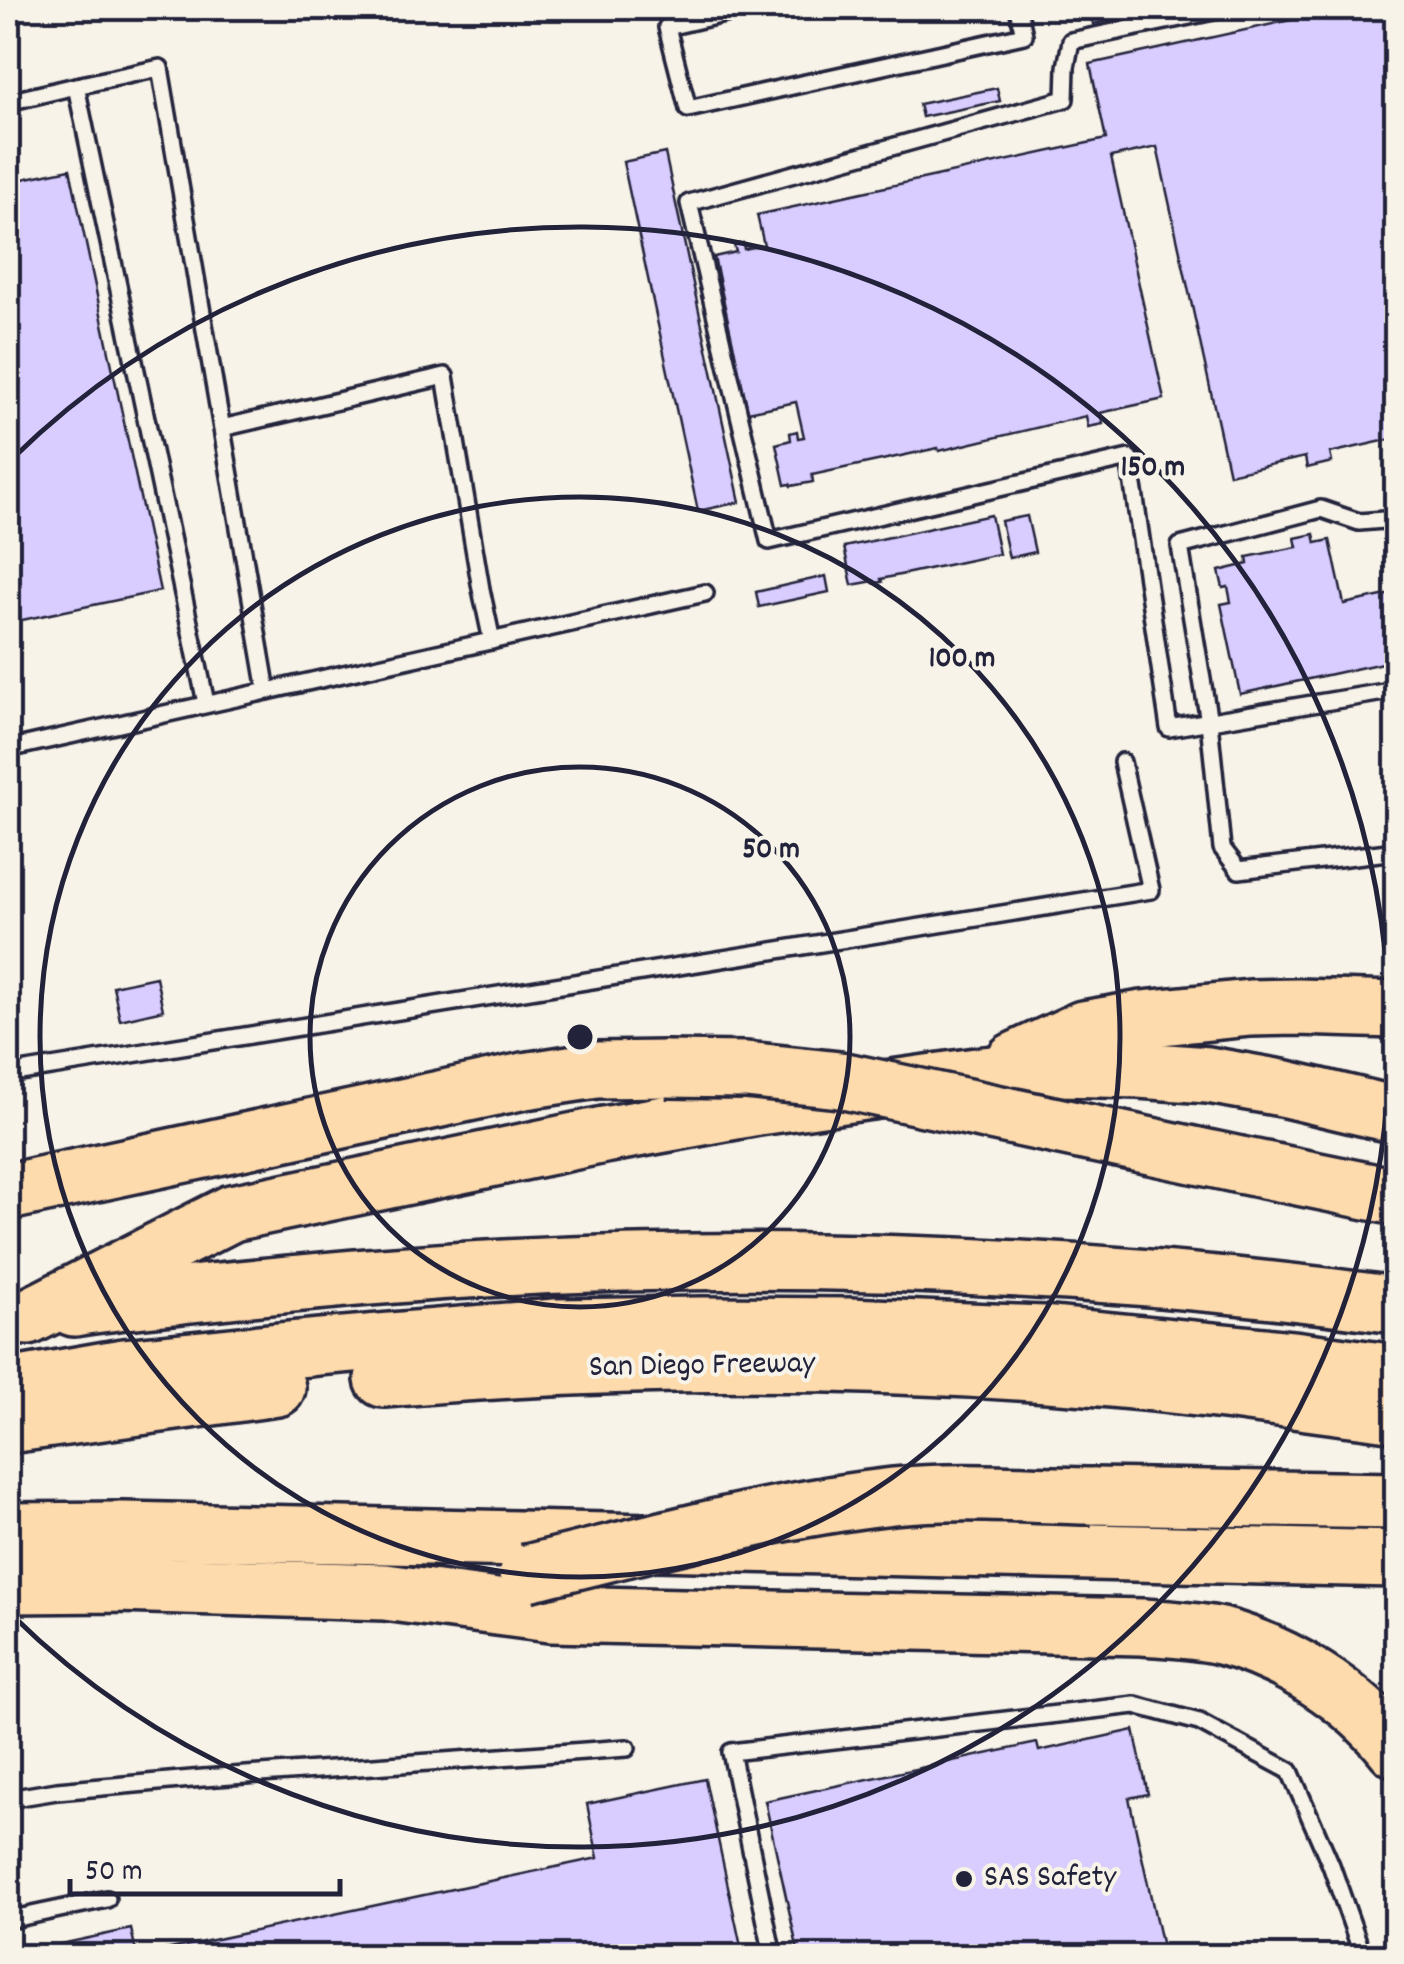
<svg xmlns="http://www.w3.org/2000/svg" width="1404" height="1964" viewBox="0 0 1404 1964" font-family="Dekko,sans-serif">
<rect width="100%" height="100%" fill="#f7f3e8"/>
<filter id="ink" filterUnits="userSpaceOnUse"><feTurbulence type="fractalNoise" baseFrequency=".01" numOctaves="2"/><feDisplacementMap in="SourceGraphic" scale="20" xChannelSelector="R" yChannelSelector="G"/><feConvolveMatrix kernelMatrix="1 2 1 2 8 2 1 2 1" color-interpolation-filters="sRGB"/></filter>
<g filter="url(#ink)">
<!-- building -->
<g fill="#d9ccfe" stroke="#22223b" stroke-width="2.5">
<path d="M 1090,8 L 1170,8 L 1093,24 Z"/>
<path d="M 1346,8 L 1396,8 L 1396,438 L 1330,453 L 1332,462 L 1307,468 L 1305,457 L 1229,474 L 1157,147 L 1111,157 L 1164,399 L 1100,413 L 1103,424 L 1088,427 L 1086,416 L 939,451 L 938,448 L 812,475 L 813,482 L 791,486 L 790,484 L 785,485 L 776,444 L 791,440 L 790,433 L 797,431 L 798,438 L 804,437 L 796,402 L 748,412 L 714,257 L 736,252 L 734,245 L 743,243 L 744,249 L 764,245 L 757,215 L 1106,139 L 1090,64 Z"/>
<path d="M 997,88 L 1000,101 L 922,117 L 919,104 Z"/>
<path d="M 665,153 L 740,502 L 698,511 L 623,162 Z"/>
<path d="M 70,169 L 160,591 L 8,623 L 8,182 Z"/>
<path d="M 991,515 L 999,554 L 881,579 L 882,582 L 874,583 L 874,581 L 852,585 L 844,547 Z"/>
<path d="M 1027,516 L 1035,552 L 1009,558 L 1001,521 Z"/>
<path d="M 1314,534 L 1316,543 L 1330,540 L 1344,604 L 1396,593 L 1396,660 L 1240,694 L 1221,604 L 1231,602 L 1228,587 L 1223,588 L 1219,571 L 1248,564 L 1247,557 L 1297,547 L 1295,538 Z"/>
<path d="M 826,576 L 829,592 L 759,607 L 756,592 Z"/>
<path d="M 156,977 L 163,1010 L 120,1020 L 113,986 Z"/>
<path d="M 1134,1730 L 1148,1794 L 1129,1798 L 1164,1956 L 799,1956 L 765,1801 L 1037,1743 L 1039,1751 Z"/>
<path d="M 705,1779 L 743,1956 L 14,1956 L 14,1954 L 131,1929 L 137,1956 L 598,1858 L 587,1804 Z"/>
</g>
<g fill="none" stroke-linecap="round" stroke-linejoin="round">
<!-- service casing -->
<g stroke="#22223b" stroke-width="22">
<g id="service">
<path d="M 751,8 L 667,27 L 688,109 L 1024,35 L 1018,8"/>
<path d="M 1228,8 L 1071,41 L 1066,67 L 1065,99 L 689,203 L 769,541 L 1129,458 L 1169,728 L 1396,690"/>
<path d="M 76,86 L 160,68 L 267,691"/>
<path d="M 8,102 L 76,86 L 206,703"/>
<path d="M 222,428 L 445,376 L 481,589 L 492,641"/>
<path d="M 1396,519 L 1359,522 L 1321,509 L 1180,546 L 1209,722 L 1222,848 L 1239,870 L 1396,851"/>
<path d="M 8,749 L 705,593"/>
<path d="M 8,1074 L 1151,890 L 1122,762"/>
<path d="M 8,1799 L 57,1791 L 203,1778 L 627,1748"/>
<path d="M 8,1920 L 107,1899"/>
<path d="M 773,1956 L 731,1752 L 1135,1705 L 1199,1722 L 1290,1771 L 1331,1865 L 1363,1956"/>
</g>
</g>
<!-- motorway casing -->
<g stroke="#22223b" stroke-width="62">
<g id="motorway">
<path d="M 1014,1061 L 1083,1029 L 1142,1019 L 1250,1008 L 1298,1007 L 1396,1010"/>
<path d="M 1240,1165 L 1396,1197"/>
<path d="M 8,1192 L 524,1081 L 596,1070 L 666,1069"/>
<path d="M 74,1308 C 104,1303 134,1300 164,1297 C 232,1289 300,1283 368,1277 C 711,1249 1055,1259 1396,1305"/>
<path d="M 28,1317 L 232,1213 L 604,1135 L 758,1107 L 984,1075 L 1061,1068 L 1139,1070 L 1208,1075 L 1282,1088 L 1396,1115"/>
<path d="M 383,1379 C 616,1359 854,1358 1088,1377 C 1191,1385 1294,1400 1396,1414"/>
<path d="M 8,1387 L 123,1367 L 319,1347 L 556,1327 L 703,1325 L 849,1326 L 1043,1334 L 1293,1359 L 1396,1373"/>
<path d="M 8,1425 L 277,1388"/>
<path d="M 1092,1496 L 1396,1501"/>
<path d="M 8,1531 L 123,1530 L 1396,1559"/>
<path d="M 8,1585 L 118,1584 L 385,1592 L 550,1614 L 1143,1627 C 1168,1629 1196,1630 1221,1636 C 1287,1654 1353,1695 1396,1749"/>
</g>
</g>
<!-- service -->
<use href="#service" stroke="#f7f3e8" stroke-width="15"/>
<!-- motorway -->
<use href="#motorway" stroke="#fedbac" stroke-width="55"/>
<!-- motorway-bridge casing -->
<g stroke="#22223b" stroke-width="62" stroke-linecap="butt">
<g id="motorway-bridge">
<path d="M 666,1069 L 746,1070 L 840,1080 L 1240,1165"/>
<path d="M 527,1573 C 648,1544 769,1510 893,1496 C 959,1489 1027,1495 1092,1496"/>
</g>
</g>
<!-- motorway-bridge -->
<use href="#motorway-bridge" stroke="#fedbac" stroke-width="55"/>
</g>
</g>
<!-- distance rings -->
<g fill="none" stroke="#22223b" stroke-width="5">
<circle cx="580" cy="1037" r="270"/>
<circle cx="580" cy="1037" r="540"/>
<path d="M12 459A810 810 0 1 1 12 1615"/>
</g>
<!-- markers -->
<circle fill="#22223b" stroke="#f7f3e8" stroke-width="4" cx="964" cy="1879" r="10"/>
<g text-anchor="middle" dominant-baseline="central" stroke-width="8" stroke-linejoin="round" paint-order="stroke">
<!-- street labels -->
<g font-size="32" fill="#22223b" stroke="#f7f3e8">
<text transform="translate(702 1367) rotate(-1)">San Diego Freeway</text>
</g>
<!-- poi labels -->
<g font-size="32" fill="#22223b" stroke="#f7f3e8" text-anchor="start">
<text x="984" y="1879">SAS Safety</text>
</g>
</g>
<circle cx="580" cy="1037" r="15" fill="#22223b" stroke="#f7f3e8" stroke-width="5"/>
<g font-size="30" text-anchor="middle" font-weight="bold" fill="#22223b" stroke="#f7f3e8" stroke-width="8" stroke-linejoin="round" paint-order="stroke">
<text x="1153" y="475">150 m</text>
<text x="962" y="666">100 m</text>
<text x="771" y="857">50 m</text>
</g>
<!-- margin -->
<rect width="1404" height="1964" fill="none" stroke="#f7f3e8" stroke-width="40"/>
<rect x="20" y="20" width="1364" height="1924" fill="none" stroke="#22223b" stroke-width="4" filter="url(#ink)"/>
<!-- scale -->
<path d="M70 1879v15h270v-15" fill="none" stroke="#22223b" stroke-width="5"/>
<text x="85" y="1879" font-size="30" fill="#22223b" stroke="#f7f3e8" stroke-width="8" paint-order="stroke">50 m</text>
</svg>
